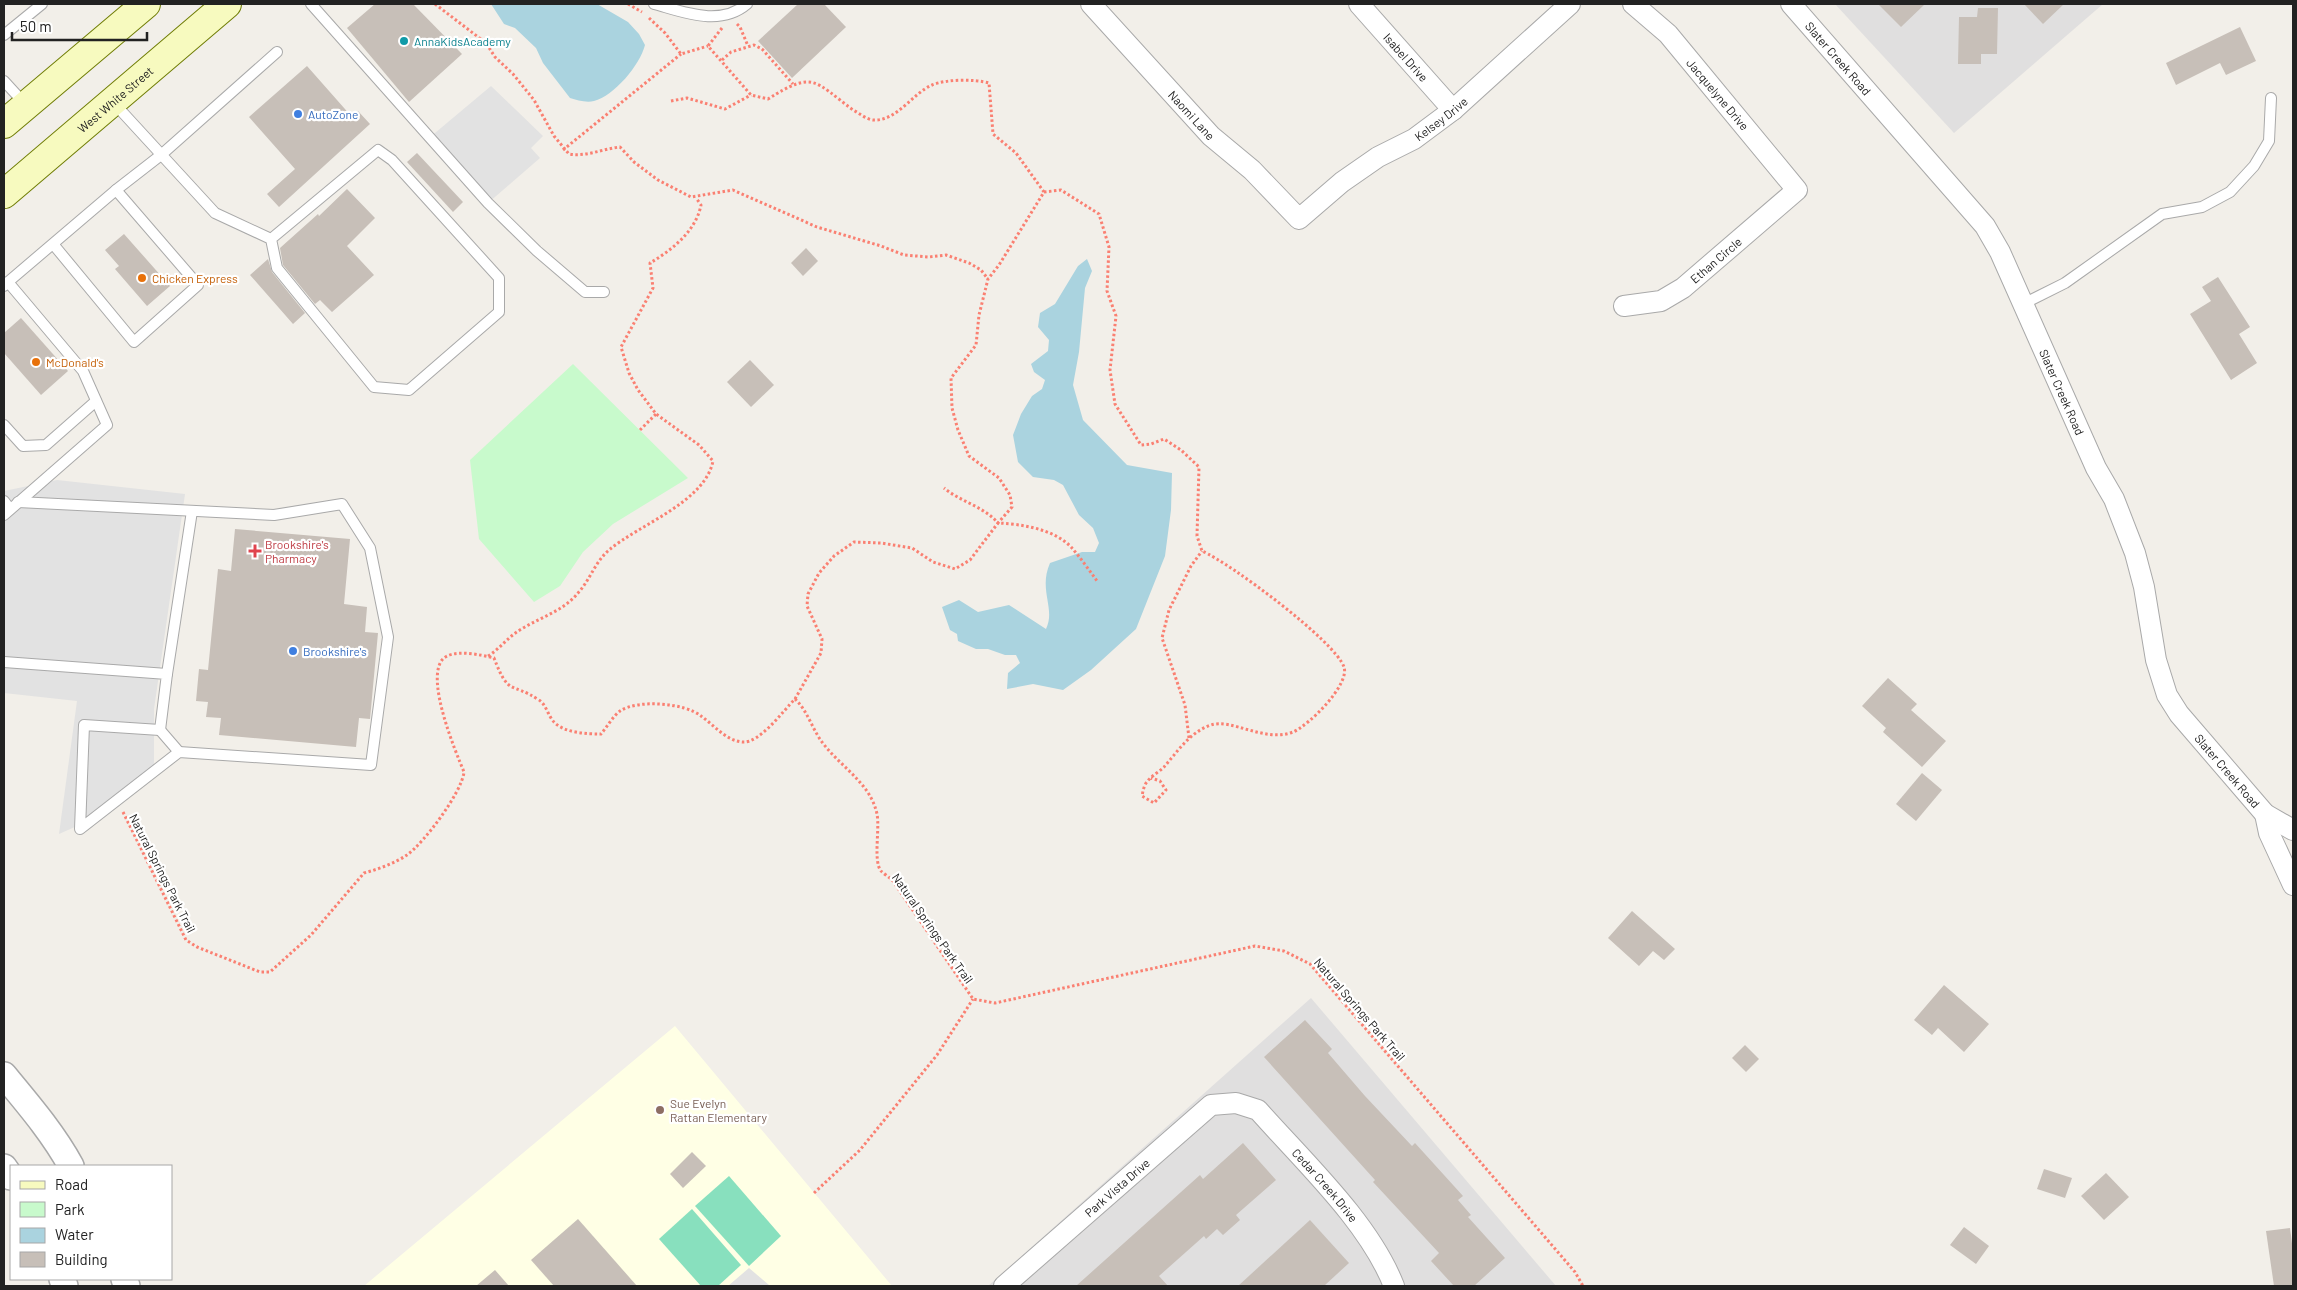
<svg xmlns="http://www.w3.org/2000/svg" width="2297" height="1290" viewBox="0 0 2297 1290" font-family="Barlow,sans-serif">
<rect width="100%" height="100%" fill="#f2efe9"/>
<!-- residential -->
<g fill="#e0dfdf">
<path d="M 1835,4 L 2103,4 L 1954,133 Z"/>
<path d="M 1311,998 L 1556,1286 L 988,1286 Z"/>
</g>
<!-- education -->
<path fill="#ffffe5" d="M 675,1026 L 892,1286 L 364,1286 Z"/>
<!-- park -->
<path fill="#c8facc" d="M 573,364 L 688,478 L 613,524 L 583,552 L 560,586 L 534,602 L 479,539 L 470,460 Z"/>
<!-- pitch -->
<g fill="#88e0be">
<path d="M 729,1176 L 781,1236 L 749,1266 L 695,1206 Z"/>
<path d="M 692,1209 L 741,1265 L 718,1286 L 701,1286 L 659,1239 Z"/>
</g>
<!-- parking -->
<g fill="#e2e2e2">
<path d="M 491,86 L 543,136 L 531,148 L 540,158 L 488,203 L 429,138 Z"/>
<path d="M 57,480 L 185,494 L 154,709 L 154,772 L 95,818 L 59,834 L 77,701 L 4,693 L 4,491 Z"/>
<path d="M 749,1268 L 769,1285 L 728,1286 Z"/>
</g>
<!-- water -->
<g fill="#aad3df">
<path d="M 491,4 L 597,4 L 628,22 L 639,34 L 645,45 C 640,65 614,96 594,101 C 586,103 577,100 570,98 L 543,63 L 536,48 L 515,28 L 504,24 Z"/>
<path d="M 1087,259 L 1092,271 L 1085,288 L 1079,352 L 1073,385 L 1083,420 L 1127,465 L 1172,473 L 1171,510 L 1165,556 L 1136,629 L 1091,670 L 1063,690 L 1033,684 L 1007,689 L 1008,673 L 1020,663 L 1016,655 L 1005,655 L 988,649 L 976,649 L 958,641 L 957,634 L 950,630 L 942,607 L 959,600 L 978,612 L 1009,605 L 1046,629 C 1056,609 1038,590 1050,563 L 1082,552 L 1095,552 L 1099,543 L 1093,528 L 1079,515 L 1063,485 L 1054,480 L 1033,477 L 1018,462 L 1013,435 L 1021,414 L 1032,396 L 1042,389 L 1045,380 L 1034,372 L 1031,364 L 1048,351 L 1049,340 L 1038,327 L 1040,313 L 1055,304 L 1078,266 Z"/>
</g>
<!-- building -->
<g fill="#c7bfb8">
<path d="M 375,4 L 413,4 L 462,54 L 409,102 L 347,28 Z"/>
<path d="M 798,4 L 824,4 L 846,27 L 792,78 L 758,41 Z"/>
<path d="M 1878,4 L 1925,4 L 1901,27 Z"/>
<path d="M 2024,4 L 2064,4 L 2043,24 Z"/>
<path d="M 1978,8 L 1998,8 L 1997,54 L 1981,54 L 1981,64 L 1958,64 L 1959,17 L 1977,17 Z"/>
<path d="M 2240,27 L 2256,61 L 2226,75 L 2220,63 L 2176,85 L 2166,63 Z"/>
<path d="M 307,66 L 352,117 L 358,111 L 370,124 L 279,207 L 267,194 L 295,169 L 249,117 Z"/>
<path d="M 417,153 L 463,202 L 453,212 L 407,162 Z"/>
<path d="M 347,189 L 375,218 L 347,246 L 374,275 L 332,312 L 320,300 L 315,304 L 283,265 L 280,248 L 318,214 L 319,216 Z"/>
<path d="M 124,234 L 170,286 L 147,306 L 115,269 L 119,266 L 105,250 Z"/>
<path d="M 806,248 L 818,261 L 803,276 L 791,263 Z"/>
<path d="M 268,259 L 272,272 L 305,313 L 293,324 L 250,275 Z"/>
<path d="M 2218,277 L 2250,327 L 2239,334 L 2257,363 L 2231,380 L 2190,314 L 2211,301 L 2202,287 Z"/>
<path d="M 21,318 L 68,371 L 41,395 L 4,353 L 4,333 Z"/>
<path d="M 750,360 L 774,385 L 751,407 L 727,382 Z"/>
<path d="M 235,529 L 350,539 L 344,604 L 367,607 L 365,632 L 378,633 L 370,719 L 359,718 L 356,747 L 219,735 L 221,718 L 206,717 L 208,702 L 196,701 L 199,669 L 208,670 L 218,569 L 231,571 Z"/>
<path d="M 1888,678 L 1917,704 L 1911,710 L 1946,741 L 1922,767 L 1883,732 L 1886,728 L 1862,706 Z"/>
<path d="M 1922,773 L 1942,790 L 1916,821 L 1896,804 Z"/>
<path d="M 1632,911 L 1675,949 L 1664,960 L 1653,951 L 1639,966 L 1608,938 Z"/>
<path d="M 1944,985 L 1989,1024 L 1964,1052 L 1938,1028 L 1932,1035 L 1914,1020 Z"/>
<path d="M 1305,1020 L 1332,1049 L 1328,1053 L 1365,1096 L 1412,1146 L 1415,1143 L 1463,1196 L 1458,1200 L 1471,1215 L 1468,1217 L 1505,1258 L 1474,1286 L 1454,1286 L 1431,1261 L 1439,1253 L 1373,1182 L 1375,1180 L 1264,1057 Z"/>
<path d="M 1745,1045 L 1759,1059 L 1746,1072 L 1732,1058 Z"/>
<path d="M 1243,1143 L 1276,1180 L 1236,1215 L 1240,1220 L 1223,1235 L 1217,1229 L 1206,1239 L 1204,1236 L 1159,1276 L 1168,1286 L 1076,1286 L 1200,1175 L 1203,1179 Z"/>
<path d="M 692,1152 L 706,1166 L 683,1188 L 670,1174 Z"/>
<path d="M 2044,1169 L 2072,1178 L 2065,1198 L 2037,1189 Z"/>
<path d="M 2106,1173 L 2129,1197 L 2104,1220 L 2081,1196 Z"/>
<path d="M 578,1219 L 637,1286 L 554,1286 L 531,1260 Z"/>
<path d="M 1310,1220 L 1349,1263 L 1324,1286 L 1238,1286 Z"/>
<path d="M 1964,1227 L 1989,1246 L 1976,1264 L 1950,1245 Z"/>
<path d="M 2290,1228 L 2293,1251 L 2293,1286 L 2274,1286 L 2266,1231 Z"/>
<path d="M 495,1270 L 509,1286 L 476,1286 Z"/>
</g>
<g fill="none" stroke-linecap="round" stroke-linejoin="round">
<!-- service casing -->
<g stroke="#a9a9a9" stroke-width="12">
<g id="service">
<path d="M 311,4 L 488,203 L 537,251 L 585,292 L 604,292"/>
<path d="M 654,4 C 684,12 720,27 747,4"/>
<path d="M 4,35 L 42,4"/>
<path d="M 4,81 L 25,104"/>
<path d="M 113,102 L 215,213 L 271,239 L 378,150 L 392,160 L 499,278 L 499,312 L 409,390 L 374,387 L 277,268 L 271,239"/>
<path d="M 116,190 L 161,155 L 277,52"/>
<path d="M 4,286 L 8,282 L 116,190 L 198,285 L 134,342 L 53,244"/>
<path d="M 2023,304 L 2065,283 L 2162,214 L 2202,207 L 2230,192 L 2254,166 L 2269,141 L 2271,98"/>
<path d="M 4,425 L 23,446 L 46,445 L 96,401"/>
<path d="M 4,501 L 10,509"/>
<path d="M 4,515 L 107,425 L 83,371 L 8,282"/>
<path d="M 4,662 L 167,674 L 160,730 L 84,725 L 80,829 L 179,752 L 371,765 L 388,637 L 370,548 L 342,504 L 274,515 L 18,502"/>
<path d="M 167,674 L 192,511"/>
<path d="M 160,730 L 179,752"/>
</g>
</g>
<!-- minor casing -->
<g stroke="#a9a9a9" stroke-width="22">
<g id="minor">
<path id="s1" d="M 1091,4 L 1211,136 L 1252,170 L 1299,219 L 1342,182 L 1378,157 L 1414,139 L 1453,110 L 1570,4"/>
<path id="s2" d="M 1359,4 L 1453,110"/>
<path id="s3" d="M 1791,4 L 1985,226 L 2000,252 L 2096,468 L 2114,499 L 2135,553 L 2144,587 L 2156,660 L 2167,695 L 2179,714 L 2265,814 L 2293,830"/>
<path id="s4" d="M 1624,306 L 1661,301 L 1683,288 L 1797,190 L 1668,34 L 1633,4"/>
<path d="M 2265,814 L 2269,833 L 2293,885"/>
<path id="s5" d="M 1004,1286 L 1211,1105 L 1236,1103 L 1258,1110 C 1303,1161 1369,1222 1394,1286"/>
</g>
</g>
<!-- tertiary casing -->
<g stroke="#a9a9a9" stroke-width="28">
<g id="tertiary">
<path d="M 4,1075 C 28,1104 53,1133 71,1166"/>
<path d="M 4,1167 L 11,1177"/>
<path d="M 62,1279 L 65,1286"/>
<path d="M 124,1279 L 127,1286"/>
</g>
</g>
<!-- secondary casing -->
<g stroke="#707d05" stroke-width="30">
<g id="secondary">
<path d="M 4,124 L 146,4"/>
<path id="s6" d="M 4,194 L 227,4"/>
</g>
</g>
<!-- path -->
<g stroke="#fa8072" stroke-width="3" stroke-dasharray="2.5 2.5" stroke-linecap="butt">
<path d="M 435,4 L 486,43 L 495,57 L 513,74 L 534,100 L 554,136 L 569,154 C 586,157 602,149 620,147 L 634,162 L 658,180 L 691,197 L 733,190 L 817,227 L 881,246 L 904,255 L 929,257 L 946,255 L 969,263 L 981,270 L 988,279"/>
<path d="M 628,4 L 642,12"/>
<path d="M 649,18 L 665,33 L 681,54 L 708,46"/>
<path d="M 737,24 L 740,27 L 748,46"/>
<path d="M 722,28 L 708,46 L 751,95 L 768,99 C 814,70 814,81 853,110 C 859,113 867,120 874,120 C 897,121 913,93 932,85 C 946,79 975,79 989,83 L 993,134 L 1016,153 L 1044,192 L 999,265 L 988,279 L 979,315 L 976,345 L 951,378 L 952,408 L 958,430 L 969,456 L 999,478 L 1010,495 L 1012,507 L 998,523 C 983,506 961,502 944,488"/>
<path d="M 722,60 L 731,52 L 754,45 L 762,49 L 793,84"/>
<path d="M 671,101 L 687,98 L 725,109 L 751,95"/>
<path d="M 563,150 L 681,54"/>
<path d="M 1044,192 L 1061,190 L 1099,214 L 1109,247 L 1107,291 L 1116,316 L 1110,370 L 1115,404 L 1141,445 L 1151,444 L 1164,439 L 1181,450 L 1199,467 L 1197,536 L 1202,551 C 1230,563 1335,641 1344,667 C 1350,685 1308,726 1293,732 C 1265,743 1231,718 1211,725 C 1190,732 1178,751 1164,767 C 1159,772 1151,776 1147,782 C 1144,785 1143,791 1142,796 L 1154,803 L 1166,790 L 1160,781 L 1151,778"/>
<path d="M 640,430 L 656,414"/>
<path d="M 488,656 C 498,650 505,641 514,634 C 534,619 562,613 578,593 C 590,580 595,562 609,550 C 640,524 705,502 713,461 L 699,445 L 656,414 L 638,390 L 629,373 L 621,347 L 653,288 L 650,263 C 672,250 696,231 701,205 L 696,198"/>
<path d="M 795,699 L 821,653 L 822,639 L 807,606 L 808,594 L 819,573 L 834,556 L 854,542 L 881,543 L 912,548 L 933,562 L 955,569 L 970,560 L 998,523 C 1021,524 1054,529 1071,547 C 1080,557 1089,570 1097,581"/>
<path d="M 1189,738 L 1185,705 L 1162,638 L 1169,610 L 1191,566 L 1202,551"/>
<path d="M 123,812 L 186,940 L 197,947 L 260,972 L 270,972 L 311,935 L 364,873 C 379,869 395,863 407,855 C 424,843 462,792 464,772 C 455,750 426,681 442,660 C 452,648 481,655 494,658 C 509,697 510,681 539,700 C 546,704 548,716 554,722 C 564,733 587,734 601,734 C 607,727 613,716 620,711 C 638,699 685,703 701,716 C 714,725 726,741 743,742 C 760,743 783,711 795,699 C 809,712 813,733 826,747 C 844,769 871,785 877,814 C 880,829 873,861 881,871 C 884,874 889,877 893,881 L 973,999 L 995,1003 L 1255,946 L 1284,951 L 1310,964 L 1575,1272 L 1583,1286"/>
<path d="M 814,1193 L 860,1150 L 937,1055 L 973,999"/>
</g>
<!-- service -->
<use href="#service" stroke="#fff" stroke-width="10"/>
<!-- minor -->
<use href="#minor" stroke="#fff" stroke-width="20"/>
<!-- tertiary -->
<use href="#tertiary" stroke="#fff" stroke-width="25"/>
<!-- secondary -->
<use href="#secondary" stroke="#f7fabf" stroke-width="28"/>
</g>
<!-- markers -->
<circle fill="#0f9aa8" stroke="#fff" stroke-width="2" cx="404" cy="41" r="5"/>
<g fill="#3f7fe0" stroke="#fff" stroke-width="2">
<circle cx="298" cy="114" r="5"/>
<circle cx="293" cy="651" r="5"/>
</g>
<g fill="#e8710a" stroke="#fff" stroke-width="2">
<circle cx="142" cy="278" r="5"/>
<circle cx="36" cy="362" r="5"/>
</g>
<path fill="#e0444e" stroke="#fff" stroke-width="2" d="M252.5 543.5h5v5h5v5h-5v5h-5v-5h-5v-5h5z"/>
<circle fill="#8d6e63" stroke="#fff" stroke-width="2" cx="660" cy="1110" r="5"/>
<g text-anchor="middle" dominant-baseline="central" stroke-width="4.5" stroke-linejoin="round" paint-order="stroke">
<!-- culture labels -->
<g font-size="12" fill="#0d838f" stroke="#fff" text-anchor="start">
<text x="414" y="41">AnnaKidsAcademy</text>
</g>
<!-- street labels -->
<g font-size="12" fill="#222" stroke="#fff">
<text stroke="none"><textPath href="#s2" startOffset="71">Isabel Drive</textPath></text>
<text stroke="none"><textPath href="#s3" startOffset="72">Slater Creek Road</textPath></text>
<text transform="translate(1718 94) rotate(50)">Jacquelyne Drive</text>
<text stroke="none"><textPath href="#s6" startOffset="146">West White Street</textPath></text>
<text stroke="none"><textPath href="#s1" startOffset="150">Naomi Lane</textPath></text>
<text stroke="none"><textPath href="#s1" startOffset="474">Kelsey Drive</textPath></text>
<text stroke="none"><textPath href="#s4" startOffset="106">Ethan Circle</textPath></text>
<text stroke="none"><textPath href="#s3" startOffset="478">Slater Creek Road</textPath></text>
<text stroke="none"><textPath href="#s3" startOffset="898">Slater Creek Road</textPath></text>
<text transform="translate(163 873) rotate(63)">Natural Springs Park Trail</text>
<text transform="translate(933 928) rotate(55)">Natural Springs Park Trail</text>
<text transform="translate(1360 1009) rotate(49)">Natural Springs Park Trail</text>
<text stroke="none"><textPath href="#s5" startOffset="424">Cedar Creek Drive</textPath></text>
<text stroke="none"><textPath href="#s5" startOffset="150">Park Vista Drive</textPath></text>
</g>
<!-- shop labels -->
<g font-size="12" fill="#366cbe" stroke="#fff" text-anchor="start">
<text x="308" y="114">AutoZone</text>
<text x="303" y="651">Brookshire's</text>
</g>
<!-- food labels -->
<g font-size="12" fill="#c56008" stroke="#fff" text-anchor="start">
<text x="152" y="278">Chicken Express</text>
<text x="46" y="362">McDonald's</text>
</g>
<!-- health labels -->
<g font-size="12" fill="#be3a42" stroke="#fff" text-anchor="start">
<text x="265" y="544">Brookshire's<tspan x="265" dy="14">Pharmacy</tspan></text>
</g>
<!-- education labels -->
<g font-size="12" fill="#785e54" stroke="#fff" text-anchor="start">
<text x="670" y="1103">Sue Evelyn<tspan x="670" dy="14">Rattan Elementary</tspan></text>
</g>
</g>
<!-- border -->
<rect width="2297" height="1290" fill="none" stroke="#222222" stroke-width="10"/>
<!-- legend -->
<rect x="10" y="1165" width="162" height="115" fill="#ffffff" stroke="#a7a7a7"/>
<rect x="20" y="1181" width="25" height="8" fill="#f7fabf" stroke="#a7a7a7"/>
<text x="55" y="1190" font-size="15" fill="#222222">Road</text>
<rect x="20" y="1202" width="25" height="15" fill="#c8facc" stroke="#a7a7a7"/>
<text x="55" y="1215" font-size="15" fill="#222222">Park</text>
<rect x="20" y="1228" width="25" height="15" fill="#aad3df" stroke="#a7a7a7"/>
<text x="55" y="1240" font-size="15" fill="#222222">Water</text>
<rect x="20" y="1252" width="25" height="15" fill="#c7bfb8" stroke="#a7a7a7"/>
<text x="55" y="1265" font-size="15" fill="#222222">Building</text>
<!-- scale -->
<path d="M12 32v8h135v-8" fill="none" stroke="#222222" stroke-width="2.5"/>
<text x="20" y="32" font-size="15" fill="#222222" stroke="#ffffff" stroke-width="4" paint-order="stroke">50 m</text>
</svg>
